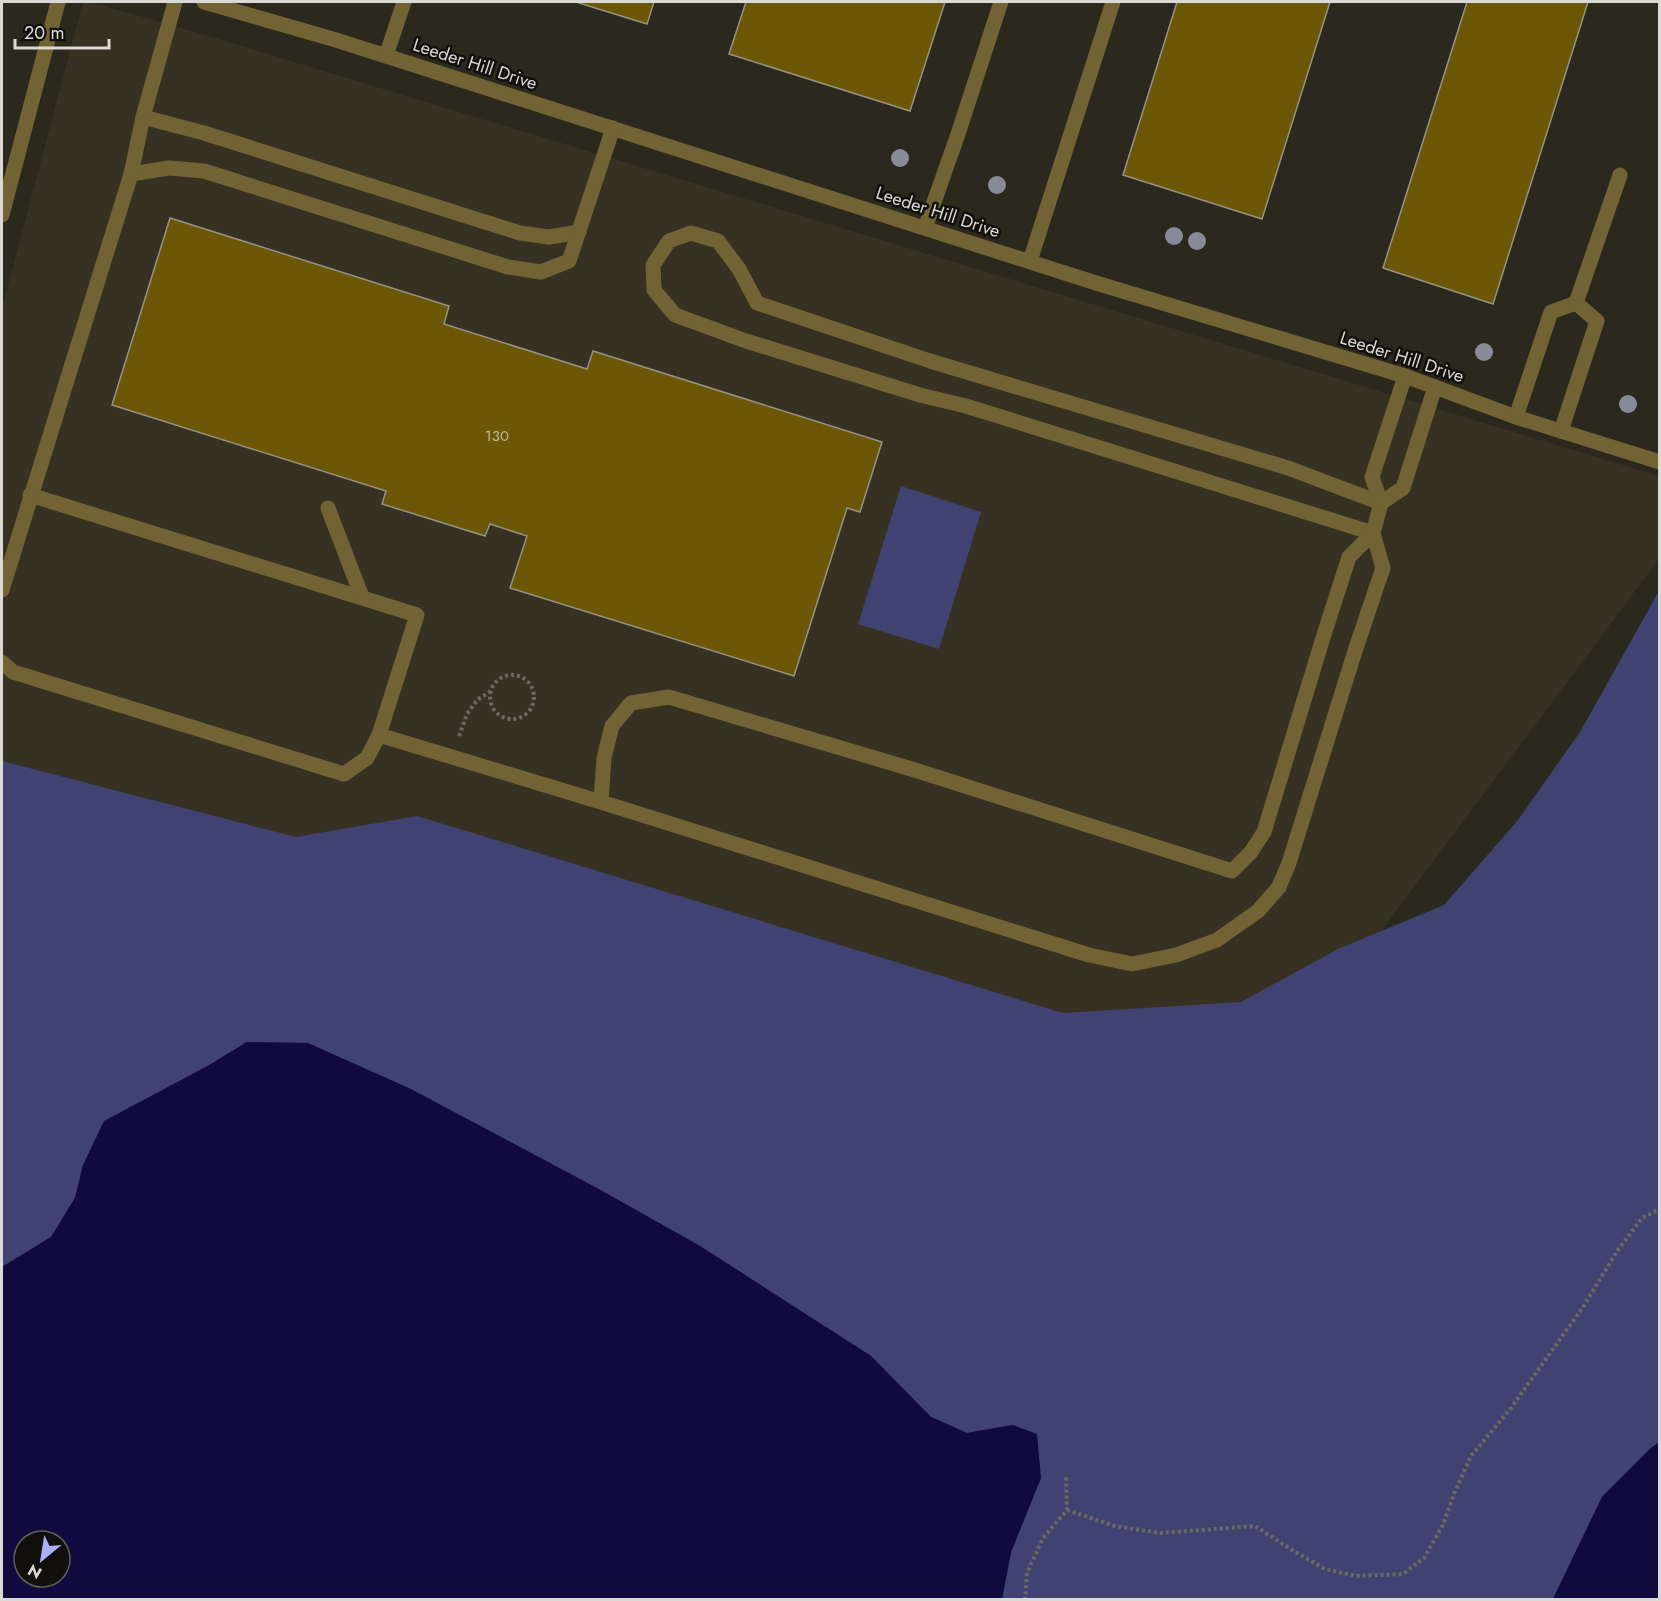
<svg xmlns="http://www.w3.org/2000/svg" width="1661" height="1601" viewBox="0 0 1661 1601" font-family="Jost,sans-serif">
<rect width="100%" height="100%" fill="#2b281e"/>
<!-- built -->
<path fill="#363122" d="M 83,2 L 101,5 L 212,37 L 1659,476 L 1659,559 L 1248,1109 L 2,778 L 2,308 Z"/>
<!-- green -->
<g fill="#404371">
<path d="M 901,486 L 981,512 L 939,649 L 858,624 Z"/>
<path d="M 1659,591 L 1659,1442 L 1651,1448 L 1602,1497 L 1553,1599 L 1002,1599 L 1011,1552 L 1041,1478 L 1013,1425 L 967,1433 L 931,1417 L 871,1356 L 700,1246 L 595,1187 L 469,1120 L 247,1042 L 211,1064 L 83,1165 L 75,1198 L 51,1237 L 2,1267 L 2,761 L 296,837 L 417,816 L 1063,1013 L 1241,1002 L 1338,949 L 1444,905 L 1518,820 L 1580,732 Z"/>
</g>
<!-- water -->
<g fill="#110a3e" fill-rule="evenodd">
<path d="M 247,1042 L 308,1043 L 411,1089 L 595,1187 L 700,1246 L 871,1356 L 931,1417 L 967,1433 L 1013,1425 L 1037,1434 L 1041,1478 L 1011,1552 L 1002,1599 L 2,1599 L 2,1267 L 51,1237 L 75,1198 L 83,1165 L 104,1121 L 211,1064 ZM 24,1541 L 60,1541 L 60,1577 L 24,1577 Z"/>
<path d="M 1659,1442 L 1659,1599 L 1553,1599 L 1602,1497 L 1651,1448 Z"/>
</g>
<!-- building -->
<g fill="#6b5705" stroke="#969286" stroke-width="1.5">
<path d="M 576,2 L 654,2 L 647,24 Z"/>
<path d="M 746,2 L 945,2 L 910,111 L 729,54 Z"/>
<path d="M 1177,2 L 1330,2 L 1262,219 L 1123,175 Z"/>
<path d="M 1467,2 L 1588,2 L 1493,304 L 1383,268 Z"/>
<path d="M 170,218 L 449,306 L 444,324 L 587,369 L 593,351 L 882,442 L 860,512 L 847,508 L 794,676 L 510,588 L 527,536 L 490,524 L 485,536 L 382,504 L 386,491 L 112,405 Z"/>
</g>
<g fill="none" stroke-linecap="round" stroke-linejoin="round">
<!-- path -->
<g stroke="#6b6960" stroke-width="4" stroke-dasharray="3 3" stroke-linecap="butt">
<circle cx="512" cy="697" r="22"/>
<path d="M 459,736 L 467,714 L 477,700 L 491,691"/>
<path d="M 1067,1510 L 1115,1526 L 1160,1533 L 1255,1526 L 1292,1550 L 1325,1569 L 1356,1576 L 1403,1574 L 1424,1558 L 1443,1525 L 1454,1494 L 1471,1456 L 1511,1408 L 1583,1307 L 1618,1250 L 1642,1218 L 1660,1209"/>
<path d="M 1025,1600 L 1027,1573 L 1043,1538 L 1067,1510 L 1066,1477"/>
</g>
<!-- minor -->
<g stroke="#716333" stroke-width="15">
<path d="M 204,2 L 336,40 L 1096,283 L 1405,376 L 1516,417 L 1660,462"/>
<path d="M 386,56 L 404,2"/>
<path d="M 143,117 L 204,133 L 520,233 L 549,237 L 579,232"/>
<path d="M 131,174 L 169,168 L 204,171 L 508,267 L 541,272 L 569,261 L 613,128"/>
<path d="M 2,215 L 58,2"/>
<path d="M 925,228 L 958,134 L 1001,2"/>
<path d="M 691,233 L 718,241 L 739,269 L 757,303 L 930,361 L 1288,468 L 1381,503 L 1373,533 L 966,406 L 920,395 L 746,341 L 675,315 L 654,290 L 653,265 L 669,241 Z"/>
<path d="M 1030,261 L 1113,2"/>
<path d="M 1576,303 L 1620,175"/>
<path d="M 1405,376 L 1372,477 L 1381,503 L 1403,488 L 1435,387"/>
<path d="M 1516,417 L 1551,312 L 1576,303"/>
<path d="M 1561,431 L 1597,321 L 1576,303"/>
<path d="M 30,495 L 417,615 L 379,735"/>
<path d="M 328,508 L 362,597"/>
<path d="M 2,590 L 131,174 L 143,117 L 175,2"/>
<path d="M 2,662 L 13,672 L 344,774 L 367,758 L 379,735 L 601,802 L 1089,955 L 1132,964 L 1176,955 L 1217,940 L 1258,911 L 1279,887 L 1289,863 L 1355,651 L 1383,568 L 1373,533 L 1349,557 L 1322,641 L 1264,832 L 1251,852 L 1232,871 L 918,771 L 669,697 L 631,703 L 612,726 L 604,758 L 601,802"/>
</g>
</g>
<!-- trees -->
<g fill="#888a99">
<circle cx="900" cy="158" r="9"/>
<circle cx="997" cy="185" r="9"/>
<circle cx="1174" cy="236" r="9"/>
<circle cx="1197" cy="241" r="9"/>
<circle cx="1484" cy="352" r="9"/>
<circle cx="1628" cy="404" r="9"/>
</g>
<g text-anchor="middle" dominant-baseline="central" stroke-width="5" stroke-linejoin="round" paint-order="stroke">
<!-- number labels -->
<g font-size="15" fill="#bfb8a0">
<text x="497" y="436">130</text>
</g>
<!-- street labels -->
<g font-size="18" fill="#dbd9d3" stroke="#12100c">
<text transform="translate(475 64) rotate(18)">Leeder Hill Drive</text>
<text transform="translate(938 212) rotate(18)">Leeder Hill Drive</text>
<text transform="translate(1402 357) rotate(18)">Leeder Hill Drive</text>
</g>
</g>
<!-- border -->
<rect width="1661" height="1601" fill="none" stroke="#dbd9d3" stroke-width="6"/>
<!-- north arrow -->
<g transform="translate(42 1559) rotate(210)"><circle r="28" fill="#12100c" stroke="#62605c" stroke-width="1.5"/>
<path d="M0-4.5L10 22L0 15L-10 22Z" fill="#a9b0fc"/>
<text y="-9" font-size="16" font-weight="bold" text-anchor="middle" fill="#dbd9d3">N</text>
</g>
<!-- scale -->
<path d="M15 39v9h94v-9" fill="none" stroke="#dbd9d3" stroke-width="3"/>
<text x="24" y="39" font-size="18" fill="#dbd9d3" stroke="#12100c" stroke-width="4.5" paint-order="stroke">20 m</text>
</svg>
